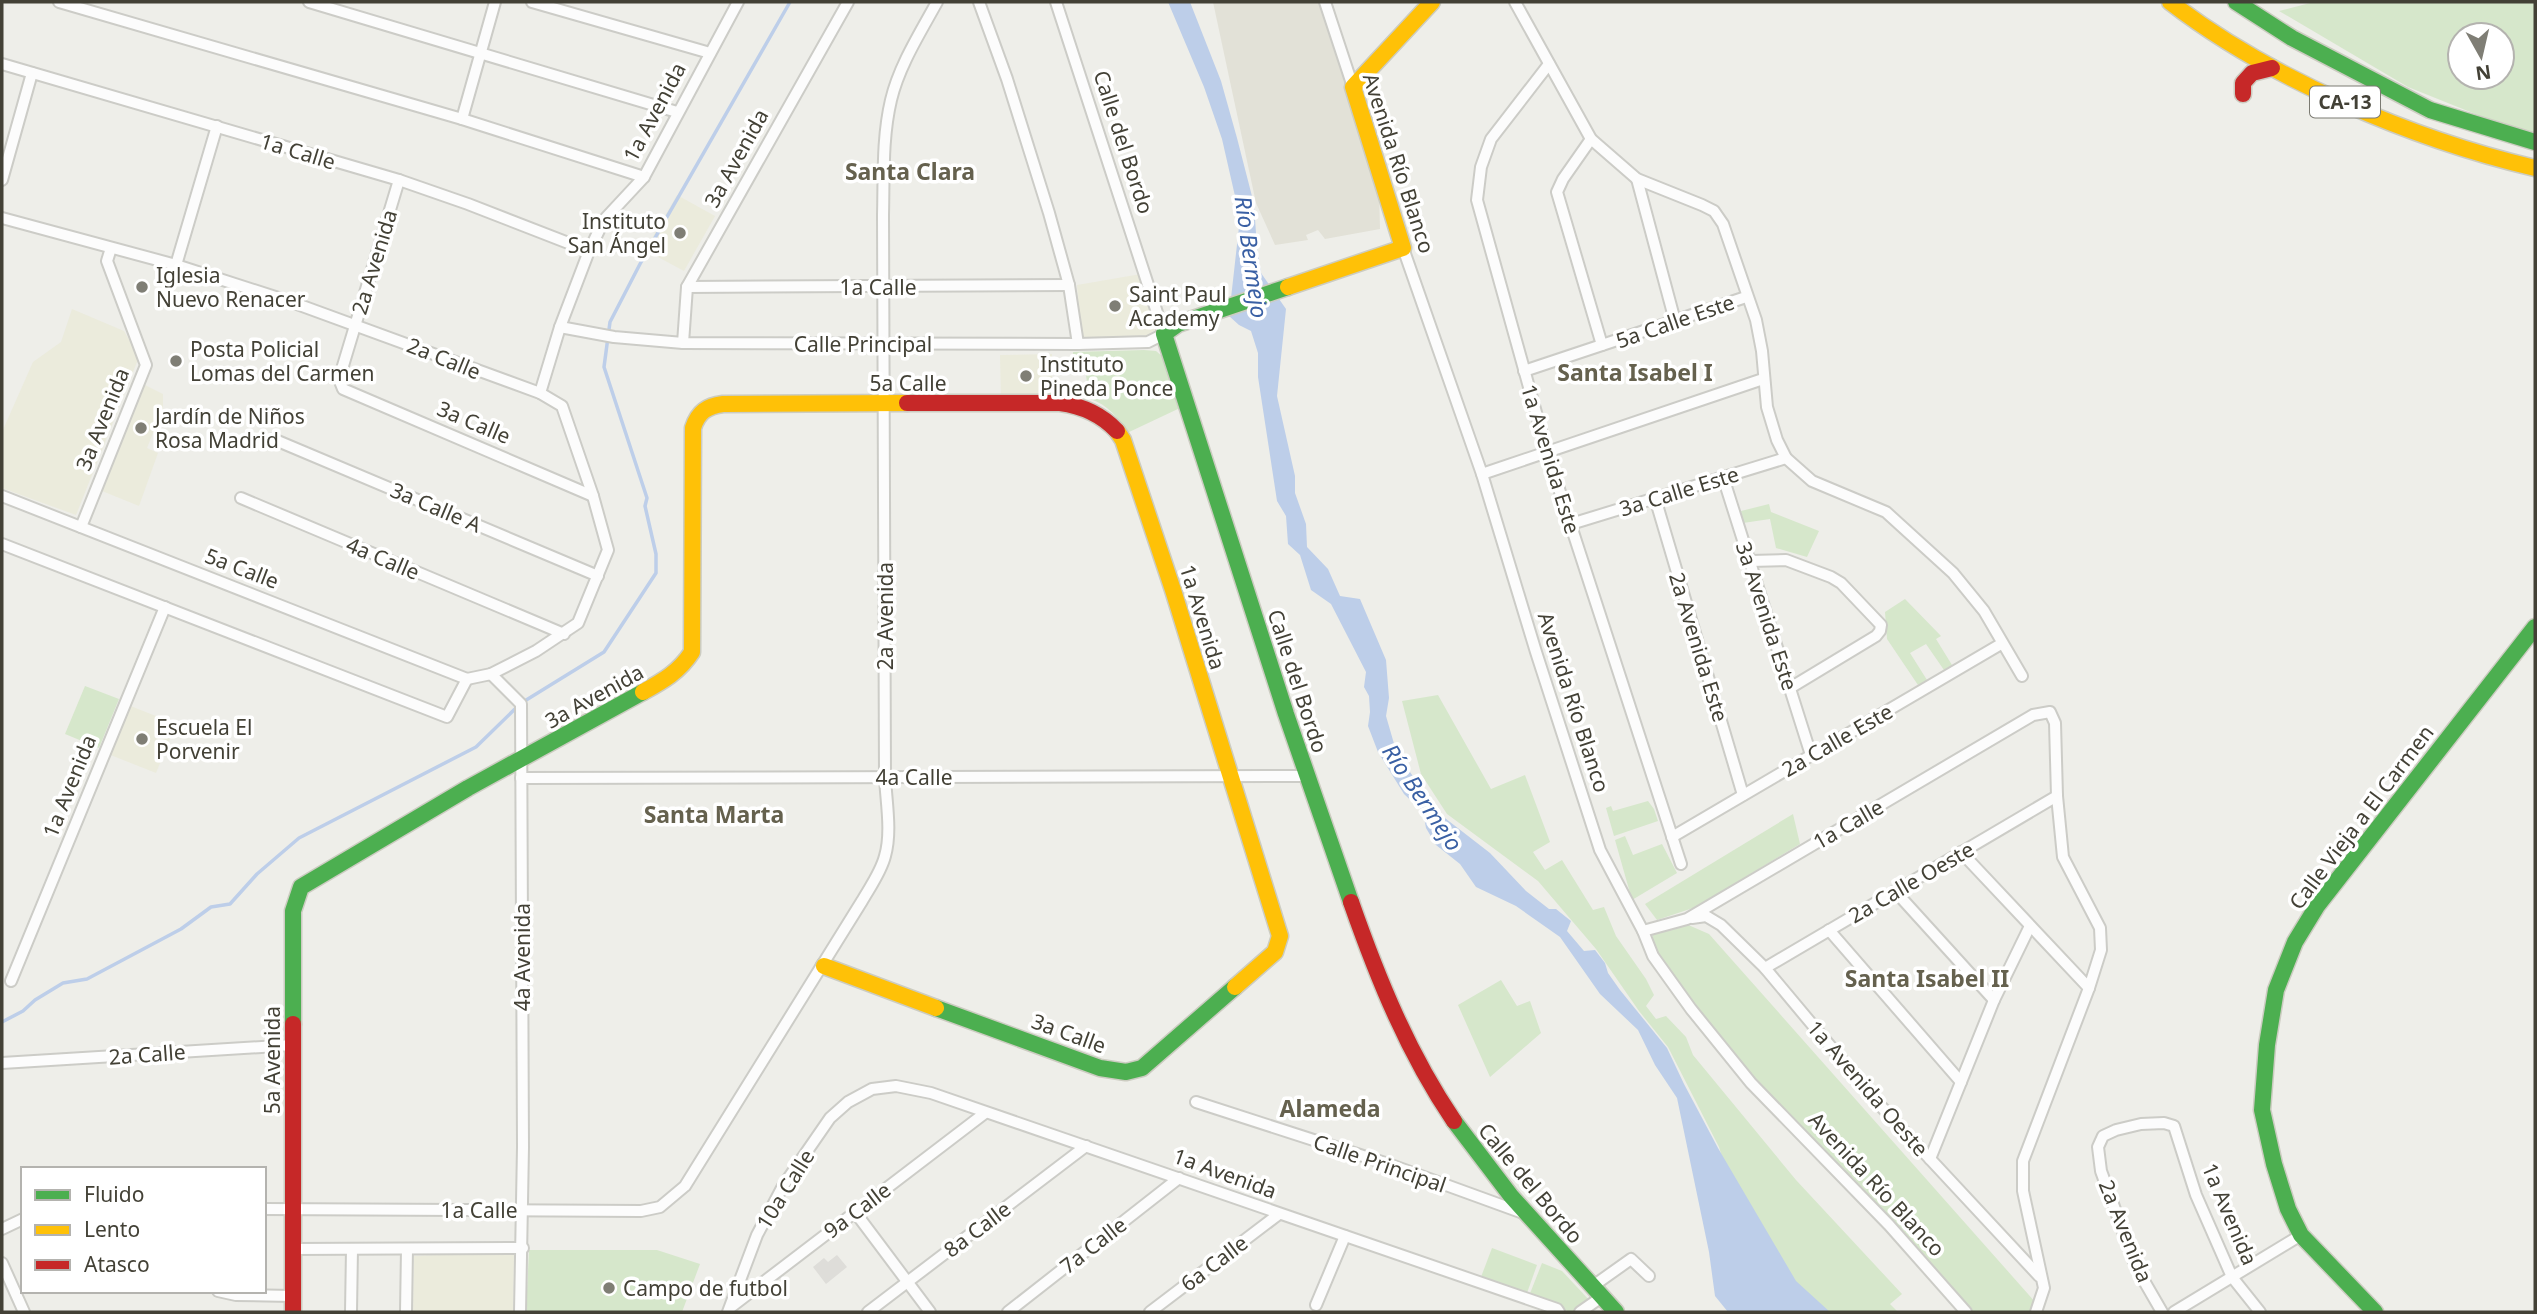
<svg xmlns="http://www.w3.org/2000/svg" width="2537" height="1314" viewBox="0 0 2537 1314" font-family="'Noto Sans',sans-serif">
<rect width="100%" height="100%" fill="#eeeee9"/>
<!-- residential -->
<path fill="#e2e1d7" d="M 1213,2 L 1323,2 L 1379,189 L 1380,229 L 1325,239 L 1318,230 L 1306,235 L 1308,240 L 1275,245 L 1256,203 Z"/>
<!-- education -->
<g fill="#ebebdc">
<path d="M 677,195 L 715,216 L 684,271 L 645,250 Z"/>
<path d="M 1141,274 L 1158,328 L 1146,336 L 1081,339 L 1077,285 Z"/>
<path d="M 72,309 L 124,331 L 139,357 L 76,515 L 2,488 L 2,432 L 33,362 L 61,342 Z"/>
<path d="M 1052,354 L 1052,398 L 1001,398 L 1000,355 Z"/>
<path d="M 145,385 L 163,394 L 163,408 L 147,448 L 158,453 L 139,506 L 102,491 Z"/>
<path d="M 128,705 L 176,724 L 156,773 L 108,754 Z"/>
<path d="M 514,1251 L 513,1312 L 413,1312 L 414,1256 Z"/>
</g>
<!-- green -->
<g fill="#d6e7cb" fill-rule="evenodd">
<path d="M 2314,2 L 2535,2 L 2535,138 L 2408,87 L 2279,11 ZM 2460,35 L 2502,35 L 2502,77 L 2460,77 Z"/>
<path d="M 1144,350 L 1156,351 L 1163,357 L 1180,408 L 1127,433 C 1118,417 1108,405 1090,399 L 1085,370 L 1074,368 L 1073,352 Z"/>
<path d="M 1769,504 L 1771,512 L 1819,531 L 1807,557 L 1776,548 L 1770,519 L 1743,523 L 1741,511 Z"/>
<path d="M 1905,599 L 1941,636 L 1936,639 L 1952,665 L 1944,670 L 1926,644 L 1910,653 L 1927,680 L 1918,685 L 1887,639 L 1885,612 Z"/>
<path d="M 85,686 L 119,699 L 99,748 L 65,734 Z"/>
<path d="M 1438,695 L 1491,789 L 1525,775 L 1550,842 L 1533,852 L 1545,870 L 1562,860 L 1593,910 L 1604,907 L 1616,936 L 1646,979 L 1654,995 L 1646,1006 L 1656,1019 L 1666,1016 L 1686,1037 L 1693,1055 L 1796,1180 L 1902,1294 L 1890,1304 L 1898,1312 L 1779,1312 L 1752,1253 L 1719,1147 L 1668,1047 L 1639,1011 L 1596,949 L 1538,881 L 1447,814 L 1421,774 L 1402,701 Z"/>
<path d="M 1648,801 L 1654,809 L 1658,821 L 1614,836 L 1606,808 L 1611,806 L 1613,811 Z"/>
<path d="M 1793,814 L 1800,844 L 1696,907 L 1657,920 L 1645,904 Z"/>
<path d="M 1625,836 L 1633,855 L 1662,844 L 1677,873 L 1632,900 L 1615,840 Z"/>
<path d="M 1686,924 L 1709,934 L 2044,1312 L 1964,1312 L 1794,1118 L 1754,1081 L 1654,950 L 1652,931 Z"/>
<path d="M 1501,980 L 1517,1006 L 1530,1001 L 1541,1033 L 1490,1077 L 1458,1005 Z"/>
<path d="M 1492,1248 L 1537,1265 L 1527,1293 L 1481,1277 Z"/>
<path d="M 529,1250 L 657,1250 L 700,1264 L 682,1312 L 526,1312 Z"/>
<path d="M 1542,1263 L 1562,1271 L 1590,1301 L 1579,1312 L 1570,1312 L 1529,1296 Z"/>
</g>
<!-- parking -->
<path fill="#deddd9" d="M 837,1255 L 847,1267 L 826,1284 L 813,1267 L 824,1258 L 828,1262 Z"/>
<!-- water -->
<path fill="#bdcee9" d="M 1168,2 L 1190,2 L 1221,81 L 1237,138 L 1254,204 L 1257,248 L 1261,273 L 1286,309 L 1277,396 L 1295,476 L 1295,493 L 1306,524 L 1307,547 L 1328,569 L 1340,596 L 1360,599 L 1386,660 L 1389,698 L 1386,716 L 1397,754 L 1441,815 L 1490,853 L 1526,891 L 1549,909 L 1556,909 L 1571,921 L 1567,931 L 1584,951 L 1595,950 L 1605,963 L 1608,973 L 1620,990 L 1667,1048 L 1684,1084 L 1718,1148 L 1796,1281 L 1830,1312 L 1728,1312 L 1715,1296 L 1709,1252 L 1677,1098 L 1655,1065 L 1638,1030 L 1600,994 L 1560,937 L 1516,906 L 1476,887 L 1460,864 L 1436,845 L 1426,828 L 1423,812 L 1404,794 L 1378,752 L 1368,726 L 1370,712 L 1369,696 L 1364,687 L 1366,672 L 1331,604 L 1311,590 L 1300,555 L 1288,544 L 1286,516 L 1277,501 L 1258,377 L 1258,353 L 1251,331 L 1239,325 L 1229,316 L 1240,218 L 1222,139 L 1204,87 Z"/>
<g fill="none" stroke-linecap="round" stroke-linejoin="round">
<!-- stream -->
<g stroke="#bdcee9" stroke-width="3.5">
<path d="M 523,702 L 604,652 L 656,573 L 656,554 L 645,506 L 647,498 L 604,367 L 610,322 L 640,264 L 790,2"/>
<path d="M 2,1022 L 23,1011 L 35,1000 L 63,983 L 87,979 L 181,929 L 211,907 L 230,904 L 257,874 L 299,838 L 476,747 L 517,707"/>
</g>
<!-- street casing -->
<g stroke="#ccccc7" stroke-width="14">
<g id="street">
<path d="M 59,2 L 462,119 L 644,177"/>
<path d="M 309,2 L 677,112"/>
<path d="M 532,2 L 710,53"/>
<path d="M 979,2 L 1007,79 L 1049,213 L 1069,285 L 1078,344"/>
<path d="M 1325,2 L 1353,87"/>
<path d="M 1515,2 L 1591,139 L 1637,179 L 1702,205 L 1714,211 L 1723,224 L 1756,320 L 1762,351 L 1767,407 L 1777,440 L 1786,458 L 1812,481 L 1886,512 L 1953,573 L 1984,611 L 2022,676"/>
<path d="M 2,64 L 399,180 L 468,204 L 589,251"/>
<path d="M 1549,64 L 1491,139 L 1481,167 L 1477,200 L 1547,452 L 1681,864"/>
<path d="M 462,119 L 495,2"/>
<path d="M 1591,139 L 1563,179 L 1557,192 L 1602,345"/>
<path d="M 1637,179 L 1675,321"/>
<path d="M 2,180 L 32,73"/>
<path d="M 399,180 L 339,379 L 343,389 L 593,496"/>
<path d="M 2,218 L 176,265 L 294,303 L 540,393 L 562,406 L 593,496 L 608,550 L 578,623 L 536,651 L 491,674 L 467,679"/>
<path d="M 1403,248 L 1482,474 L 1536,652 L 1600,850 L 1643,931 L 1653,956 L 1691,1009 L 1751,1083 L 1889,1225 L 1966,1312"/>
<path d="M 176,265 L 217,126"/>
<path d="M 687,287 L 1069,285"/>
<path d="M 560,327 L 614,337 L 683,343 L 1078,344 L 1148,342 L 1164,334 L 1056,2"/>
<path d="M 683,343 L 687,287 L 848,2"/>
<path d="M 1524,371 L 1746,297"/>
<path d="M 540,393 L 560,327 L 589,251 L 604,220 L 644,177 L 738,2"/>
<path d="M 273,439 L 598,576"/>
<path d="M 1482,474 L 1763,379"/>
<path d="M 1723,477 L 1811,755"/>
<path d="M 2,496 L 467,679"/>
<path d="M 241,498 L 564,634"/>
<path d="M 1655,498 L 1743,795"/>
<path d="M 1571,524 L 1786,458"/>
<path d="M 81,527 L 146,365 L 107,261 L 111,248"/>
<path d="M 2,544 L 447,717 L 467,679"/>
<path d="M 1750,561 L 1786,560 L 1831,577 L 1841,583 L 1881,625 L 1880,631 L 1876,636 L 1790,688"/>
<path d="M 491,674 L 521,704 L 523,1147 L 520,1312"/>
<path d="M 521,778 L 1307,776"/>
<path d="M 1672,837 L 2001,644"/>
<path d="M 1961,852 L 2089,988"/>
<path d="M 1895,891 L 1994,1000"/>
<path d="M 1692,918 L 1706,916 L 1721,925 L 1765,968 L 1877,1102 L 2039,1276"/>
<path d="M 1829,930 L 1961,1082"/>
<path d="M 1643,931 L 1687,919 L 2033,715 L 2050,712 L 2055,723 L 2057,796 L 2063,857 L 2100,928 L 2101,950 L 2089,988 L 2023,1161 L 2023,1191 L 2044,1288 L 2036,1312"/>
<path d="M 1765,968 L 2057,796"/>
<path d="M 11,981 L 165,607"/>
<path d="M 2,1063 L 293,1045"/>
<path d="M 1196,1102 L 1391,1165 L 1523,1213"/>
<path d="M 1930,1159 L 1994,1000 L 2030,926"/>
<path d="M 264,1209 L 641,1211 L 660,1207 L 685,1186 L 862,901 C 870,887 881,872 885,856 C 892,832 886,801 885,777 L 883,215 C 884,177 882,138 891,100 C 899,66 920,33 937,2"/>
<path d="M 855,1212 L 930,1312"/>
<path d="M 2,1229 L 23,1219"/>
<path d="M 293,1249 L 523,1248"/>
<path d="M 2,1263 L 24,1312"/>
<path d="M 1593,1286 L 1631,1259 L 1649,1276"/>
<path d="M 218,1291 L 236,1295 L 292,1296"/>
<path d="M 1316,1305 L 1345,1236"/>
<path d="M 731,1307 L 985,1113"/>
<path d="M 351,1312 L 352,1249"/>
<path d="M 406,1312 L 407,1249"/>
<path d="M 728,1312 L 757,1235 L 783,1186 L 830,1118 L 848,1102 L 872,1089 L 896,1086 L 931,1093 L 1557,1309 L 1559,1312"/>
<path d="M 868,1312 L 1086,1146"/>
<path d="M 1008,1312 L 1179,1178"/>
<path d="M 1150,1312 L 1279,1214"/>
<path d="M 1580,1312 L 1603,1296"/>
<path d="M 2162,1312 L 2136,1267 L 2101,1171 L 2098,1147 L 2103,1136 L 2116,1130 L 2141,1124 L 2164,1123 L 2174,1126 L 2196,1195 L 2232,1277 L 2260,1312"/>
<path d="M 2174,1312 L 2301,1235"/>
</g>
</g>
<!-- fast casing -->
<g stroke="#ccccc1" stroke-width="19">
<g id="fast">
<path d="M 2236,2 L 2292,38 L 2430,110 L 2535,142"/>
<path d="M 1288,287 L 1178,324 L 1164,334 L 1286,714 L 1351,902"/>
<path d="M 936,1008 L 1100,1068 L 1126,1072 L 1142,1068 L 1235,987"/>
<path d="M 293,1024 L 293,911 L 301,887 L 468,788 L 643,692"/>
<path d="M 1454,1121 L 1511,1196 L 1616,1312"/>
<path d="M 2375,1312 L 2301,1235 L 2288,1209 L 2274,1164 L 2262,1110 L 2267,1045 L 2276,990 L 2295,942 L 2317,906 L 2535,627"/>
</g>
</g>
<!-- slow casing -->
<g stroke="#ccccc1" stroke-width="19">
<g id="slow">
<path d="M 2170,2 C 2270,79 2412,139 2535,168"/>
<path d="M 1288,287 L 1403,248 L 1353,87 L 1432,2"/>
<path d="M 1117,431 L 1123,440 L 1173,590 L 1280,936 L 1275,952 L 1235,987"/>
<path d="M 643,692 C 663,681 679,672 692,652 L 693,428 C 698,412 707,406 723,404 L 907,403"/>
<path d="M 824,966 L 936,1008"/>
</g>
</g>
<!-- jam casing -->
<g stroke="#ccccc1" stroke-width="19">
<g id="jam">
<path d="M 2243,94 L 2243,83 L 2252,73 L 2272,68"/>
<path d="M 907,403 L 1060,403 C 1083,406 1101,414 1117,431"/>
<path d="M 1351,902 C 1378,979 1408,1053 1454,1121"/>
<path d="M 293,1024 L 293,1312"/>
</g>
</g>
<!-- street -->
<use href="#street" stroke="#fcfcfc" stroke-width="10"/>
<!-- fast -->
<use href="#fast" stroke="#4caf50" stroke-width="16"/>
<!-- slow -->
<use href="#slow" stroke="#ffc107" stroke-width="16"/>
<!-- jam -->
<use href="#jam" stroke="#c62828" stroke-width="16"/>
</g>
<!-- markers -->
<g fill="#7f7e75" stroke="#fff" stroke-width="2.5">
<circle cx="680" cy="233" r="7"/>
<circle cx="142" cy="287" r="7"/>
<circle cx="1115" cy="306" r="7"/>
<circle cx="176" cy="361" r="7"/>
<circle cx="1026" cy="376" r="7"/>
<circle cx="141" cy="428" r="7"/>
<circle cx="142" cy="739" r="7"/>
<circle cx="609" cy="1288" r="7"/>
</g>
<g text-anchor="middle" dominant-baseline="central" stroke-width="7" stroke-linejoin="round" paint-order="stroke">
<!-- shield labels -->
<rect fill="#fff" stroke="#7b7a72" stroke-width="2" x="2310" y="86.5" width="70" height="31" rx="5"/>
<g font-size="19" font-weight="bold" fill="#434136">
<text x="2345" y="102">CA-13</text>
</g>
<!-- street labels -->
<g font-size="21" fill="#434136" stroke="#fff">
<text transform="translate(654 112) rotate(-62)">1a Avenida</text>
<text transform="translate(1124 142) rotate(72)">Calle del Bordo</text>
<text transform="translate(298 151) rotate(17)">1a Calle</text>
<text transform="translate(736 158) rotate(-61)">3a Avenida</text>
<text transform="translate(1399 163) rotate(72)">Avenida Río Blanco</text>
<text transform="translate(374 262) rotate(-73)">2a Avenida</text>
<text x="878" y="287">1a Calle</text>
<text transform="translate(1675 321) rotate(-19)">5a Calle Este</text>
<text x="863" y="344">Calle Principal</text>
<text transform="translate(444 358) rotate(22)">2a Calle</text>
<text x="908" y="383">5a Calle</text>
<text transform="translate(102 419) rotate(-68)">3a Avenida</text>
<text transform="translate(474 422) rotate(23)">3a Calle</text>
<text transform="translate(1551 459) rotate(73)">1a Avenida Este</text>
<text transform="translate(1679 491) rotate(-17)">3a Calle Este</text>
<text transform="translate(436 507) rotate(23)">3a Calle A</text>
<text transform="translate(383 558) rotate(23)">4a Calle</text>
<text transform="translate(242 568) rotate(21)">5a Calle</text>
<text transform="translate(885 616) rotate(-90)">2a Avenida</text>
<text transform="translate(1767 616) rotate(72)">3a Avenida Este</text>
<text transform="translate(1203 617) rotate(73)">1a Avenida</text>
<text transform="translate(1699 647) rotate(73)">2a Avenida Este</text>
<text transform="translate(1298 681) rotate(72)">Calle del Bordo</text>
<text transform="translate(594 696) rotate(-29)">3a Avenida</text>
<text transform="translate(1574 702) rotate(72)">Avenida Río Blanco</text>
<text transform="translate(1837 740) rotate(-30)">2a Calle Este</text>
<text x="914" y="777">4a Calle</text>
<text transform="translate(69 786) rotate(-68)">1a Avenida</text>
<text transform="translate(2361 817) rotate(-53)">Calle Vieja a El Carmen</text>
<text transform="translate(1848 824) rotate(-30)">1a Calle</text>
<text transform="translate(1911 882) rotate(-30)">2a Calle Oeste</text>
<text transform="translate(522 957) rotate(-90)">4a Avenida</text>
<text transform="translate(1069 1033) rotate(20)">3a Calle</text>
<text transform="translate(147 1054) rotate(-4)">2a Calle</text>
<text transform="translate(272 1060) rotate(-90)">5a Avenida</text>
<text transform="translate(1868 1088) rotate(49)">1a Avenida Oeste</text>
<text transform="translate(1380 1163) rotate(19)">Calle Principal</text>
<text transform="translate(1225 1173) rotate(20)">1a Avenida</text>
<text transform="translate(1531 1183) rotate(50)">Calle del Bordo</text>
<text transform="translate(1877 1184) rotate(47)">Avenida Río Blanco</text>
<text transform="translate(785 1189) rotate(-58)">10a Calle</text>
<text x="479" y="1210">1a Calle</text>
<text transform="translate(857 1210) rotate(-37)">9a Calle</text>
<text transform="translate(2230 1214) rotate(67)">1a Avenida</text>
<text transform="translate(977 1229) rotate(-37)">8a Calle</text>
<text transform="translate(2126 1231) rotate(68)">2a Avenida</text>
<text transform="translate(1093 1245) rotate(-38)">7a Calle</text>
<text transform="translate(1214 1263) rotate(-37)">6a Calle</text>
</g>
<!-- poi labels -->
<g font-size="21" fill="#434136" stroke="#fff" text-anchor="start">
<text x="666" y="221" text-anchor="end">Instituto<tspan x="666" dy="24">San Ángel</tspan></text>
<text x="156" y="275">Iglesia<tspan x="156" dy="24">Nuevo Renacer</tspan></text>
<text x="1129" y="294">Saint Paul<tspan x="1129" dy="24">Academy</tspan></text>
<text x="190" y="349">Posta Policial<tspan x="190" dy="24">Lomas del Carmen</tspan></text>
<text x="1040" y="364">Instituto<tspan x="1040" dy="24">Pineda Ponce</tspan></text>
<text x="155" y="416">Jardín de Niños<tspan x="155" dy="24">Rosa Madrid</tspan></text>
<text x="156" y="727">Escuela El<tspan x="156" dy="24">Porvenir</tspan></text>
<text x="623" y="1288">Campo de futbol</text>
</g>
<!-- neighbourhood labels -->
<g font-size="23" font-weight="bold" fill="#65614e" stroke="#fff">
<text x="910" y="171">Santa Clara</text>
<text x="1635" y="372">Santa Isabel I</text>
<text x="714" y="814">Santa Marta</text>
<text x="1927" y="978">Santa Isabel II</text>
<text x="1330" y="1108">Alameda</text>
</g>
<!-- water labels -->
<g font-size="23" font-style="italic" fill="#3a60a4" stroke="#fff">
<text transform="translate(1252 257) rotate(82)">Río Bermejo</text>
<text transform="translate(1423 797) rotate(56)">Río Bermejo</text>
</g>
</g>
<!-- border -->
<rect width="2537" height="1314" fill="none" stroke="#434136" stroke-width="7"/>
<!-- legend -->
<rect x="21" y="1167" width="245" height="126" fill="#ffffff" stroke="#b4b3af" stroke-width="2"/>
<rect x="35" y="1190" width="35" height="10" fill="#4caf50" stroke="#b4b3af" stroke-width="2"/>
<text x="84" y="1202" font-size="21" fill="#434136">Fluido</text>
<rect x="35" y="1225" width="35" height="10" fill="#ffc107" stroke="#b4b3af" stroke-width="2"/>
<text x="84" y="1237" font-size="21" fill="#434136">Lento</text>
<rect x="35" y="1260" width="35" height="10" fill="#c62828" stroke="#b4b3af" stroke-width="2"/>
<text x="84" y="1272" font-size="21" fill="#434136">Atasco</text>
<!-- north arrow -->
<g transform="translate(2481 56) rotate(172)"><circle r="33" fill="#ffffff" stroke="#b4b3af" stroke-width="2"/>
<path d="M0-5L12 26L0 18L-12 26Z" fill="#7f7e75"/>
<text y="-10" font-size="19" font-weight="bold" text-anchor="middle" fill="#434136">N</text>
</g>
</svg>
